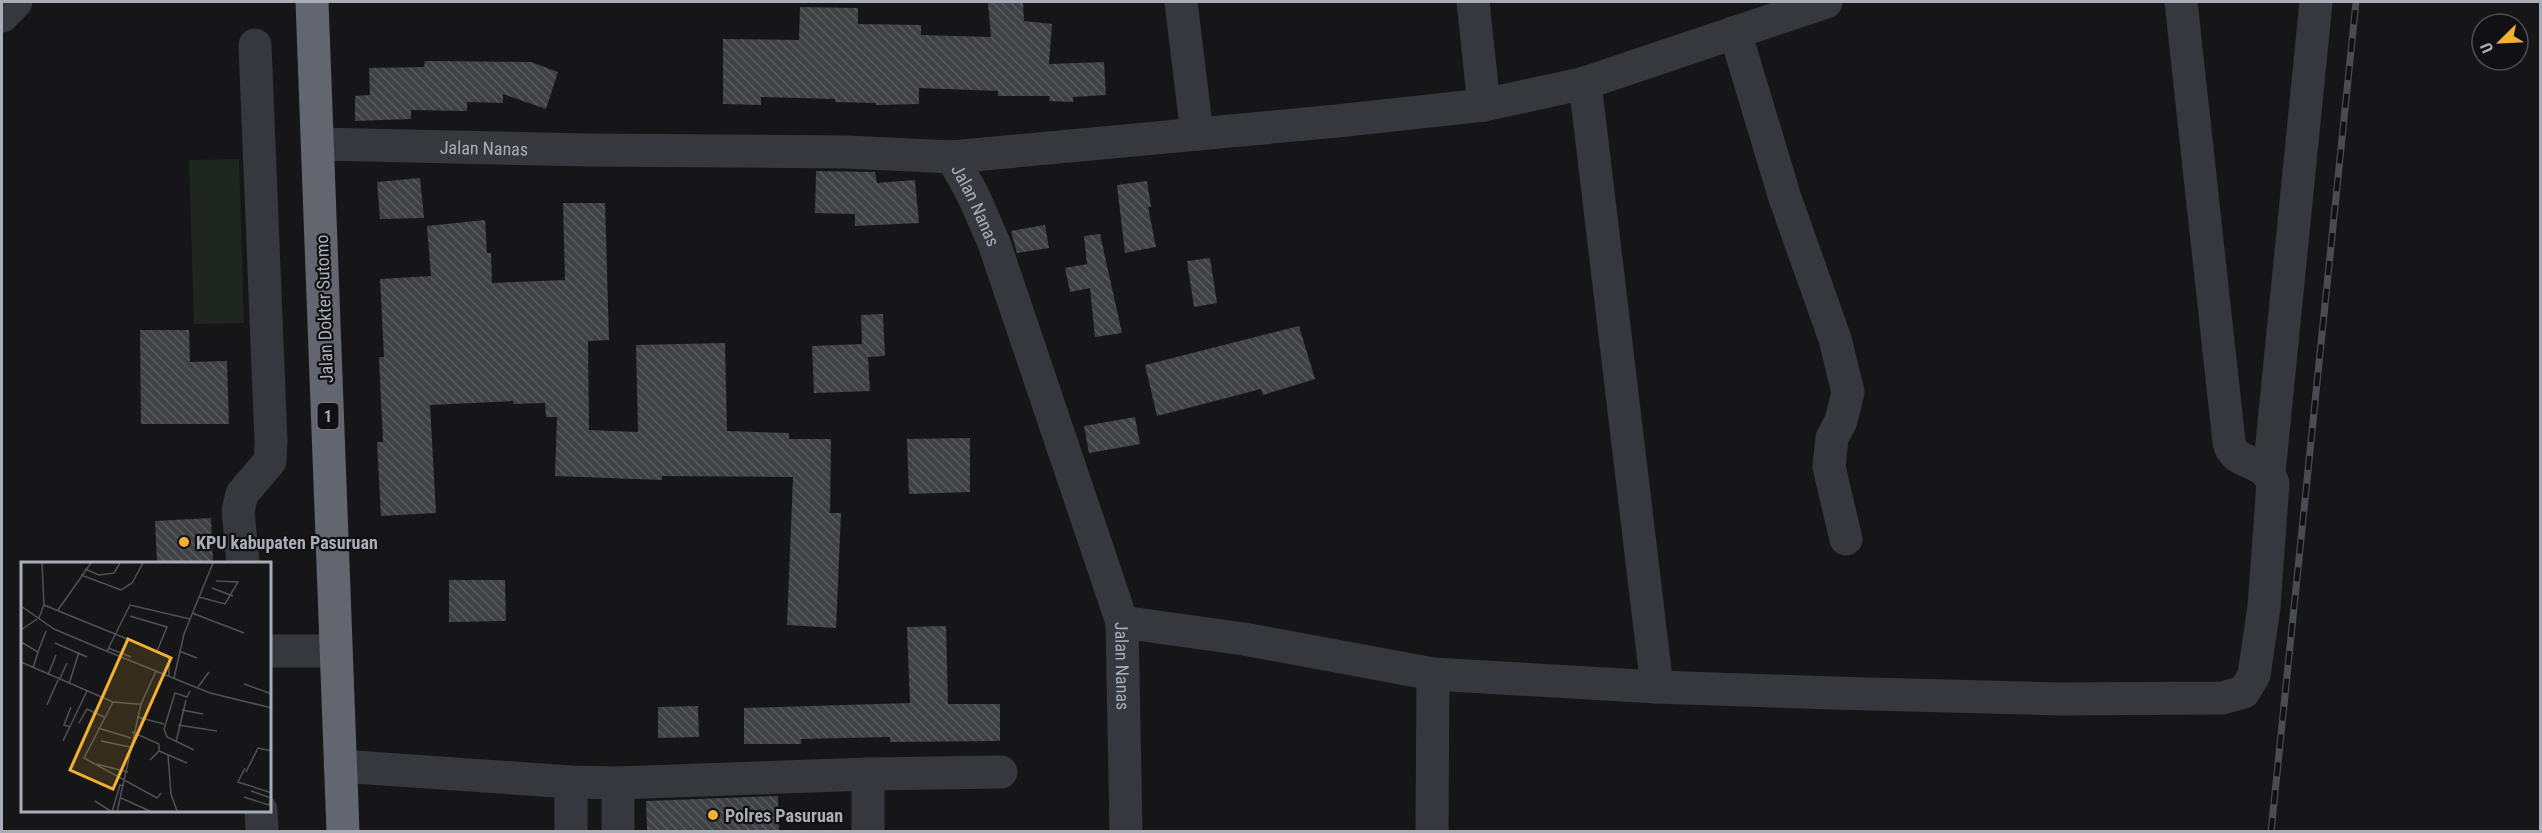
<svg xmlns="http://www.w3.org/2000/svg" width="2542" height="833" viewBox="0 0 2542 833" font-family="'Roboto Condensed',sans-serif">
<defs>
<pattern id="building-back-hatch" width="6" height="6" patternUnits="userSpaceOnUse" patternTransform="scale(1.5)"><rect width="6" height="6" fill="#404145"/><path d="M-1 5l2 2M0 0l6 6M5-1l2 2" fill="none" stroke="#595a5e"/></pattern>
</defs>
<rect width="100%" height="100%" fill="#161618"/>
<!-- grass -->
<path fill="#1e261f" d="M 239,159 L 244,323 L 194,324 L 189,160 Z"/>
<!-- building -->
<g fill="url(#building-back-hatch)">
<path d="M 1023,2 L 1024,21 L 1052,24 L 1049,64 L 1104,62 L 1106,95 L 1073,97 L 1073,102 L 1049,101 L 1050,96 L 998,96 L 998,91 L 919,88 L 919,104 L 876,105 L 876,103 L 835,102 L 835,99 L 761,97 L 761,105 L 723,104 L 723,39 L 799,40 L 800,7 L 858,8 L 858,24 L 921,25 L 921,35 L 991,37 L 988,3 Z"/>
<path d="M 425,61 L 531,62 L 558,72 L 546,109 L 503,94 L 503,103 L 467,102 L 467,111 L 411,110 L 411,119 L 355,121 L 355,96 L 370,95 L 369,68 L 424,67 Z"/>
<path d="M 816,171 L 875,172 L 877,183 L 915,180 L 919,223 L 855,226 L 855,214 L 815,213 Z"/>
<path d="M 420,178 L 424,218 L 380,219 L 377,182 Z"/>
<path d="M 1147,181 L 1151,207 L 1148,207 L 1156,247 L 1125,253 L 1117,185 Z"/>
<path d="M 563,203 L 605,203 L 609,340 L 588,341 L 589,430 L 638,432 L 636,345 L 725,343 L 727,431 L 789,433 L 789,439 L 831,439 L 830,513 L 841,513 L 836,628 L 787,625 L 793,477 L 662,476 L 662,480 L 555,476 L 557,417 L 546,417 L 545,403 L 513,404 L 513,401 L 430,405 L 436,513 L 381,516 L 377,442 L 383,442 L 379,357 L 384,357 L 380,279 L 431,276 L 427,226 L 485,220 L 487,253 L 491,253 L 492,283 L 565,280 Z"/>
<path d="M 1045,225 L 1049,248 L 1017,253 L 1011,231 Z"/>
<path d="M 1100,234 L 1122,333 L 1095,337 L 1090,288 L 1070,292 L 1065,268 L 1087,264 L 1084,236 Z"/>
<path d="M 1210,258 L 1217,303 L 1194,307 L 1187,261 Z"/>
<path d="M 883,314 L 885,356 L 868,357 L 870,391 L 814,393 L 812,346 L 862,344 L 861,315 Z"/>
<path d="M 1299,326 L 1315,379 L 1263,395 L 1261,389 L 1157,416 L 1145,365 Z"/>
<path d="M 140,330 L 189,330 L 190,362 L 227,361 L 229,424 L 141,424 Z"/>
<path d="M 1135,417 L 1140,444 L 1089,453 L 1084,426 Z"/>
<path d="M 970,438 L 970,492 L 909,494 L 907,439 Z"/>
<path d="M 211,518 L 213,563 L 157,563 L 155,521 Z"/>
<path d="M 449,580 L 505,580 L 506,621 L 449,622 Z"/>
<path d="M 946,626 L 948,704 L 1000,704 L 1000,741 L 890,742 L 890,737 L 801,739 L 801,744 L 744,744 L 744,708 L 910,703 L 907,627 Z"/>
<path d="M 698,706 L 699,737 L 658,738 L 658,707 Z"/>
<path d="M 778,796 L 779,831 L 647,831 L 646,801 Z"/>
</g>
<g fill="none" stroke-linecap="round" stroke-linejoin="round">
<!-- minor -->
<g stroke="#37383d" stroke-width="33">
<path d="M 1181,2 L 1197,134"/>
<path d="M 1473,2 L 1484,105"/>
<path d="M 2,16 L 16,2"/>
<path d="M 1735,32 L 1785,198 L 1835,339 L 1848,392 L 1841,421 L 1832,438 L 1829,467 L 1846,539"/>
<path d="M 1585,83 L 1657,687"/>
<path id="s1" d="M 319,144 L 589,150 L 847,152 L 952,157 L 973,195 L 994,243 L 1122,622 L 1126,832"/>
<path d="M 952,157 L 1337,121 L 1484,105 L 1585,83 L 1826,2"/>
<path d="M 2269,473 L 2316,2"/>
<path d="M 243,563 L 238,511 L 242,494 L 270,461 L 271,442 L 255,45"/>
<path d="M 1122,622 L 1244,639 L 1433,674 L 1657,687 L 1833,693 L 2059,699 L 2222,698 L 2244,692 L 2254,675 L 2264,607 L 2273,483 C 2262,456 2234,467 2229,442 L 2181,2"/>
<path d="M 270,651 L 335,651"/>
<path d="M 340,766 L 571,782 L 618,783 L 868,774 L 1001,772"/>
<path d="M 868,774 L 868,832"/>
<path d="M 571,782 L 571,832"/>
<path d="M 261,810 L 262,832"/>
<path d="M 618,832 L 618,783"/>
<path d="M 1432,832 L 1433,674"/>
</g>
<!-- highway -->
<path stroke="#63666e" stroke-width="33" d="M 312,2 L 343,832"/>
<!-- rail casing -->
<g stroke="#4a4c52" stroke-width="7">
<path id="rail" d="M 2271,832 L 2356,2"/>
</g>
<!-- rail -->
<use href="#rail" stroke="#111113" stroke-width="4.5" stroke-dasharray="14" stroke-linecap="butt"/>
</g>
<!-- markers -->
<g fill="#f2b134" stroke="#111113" stroke-width="2">
<circle cx="184" cy="542" r="6"/>
<circle cx="713" cy="815" r="6"/>
</g>
<g text-anchor="middle" dominant-baseline="central" stroke-width="4.5" stroke-linejoin="round" paint-order="stroke">
<!-- shield labels -->
<rect fill="#111113" stroke="#7b7e86" stroke-width="1.5" x="317.5" y="403" width="21" height="26" rx="4.5"/>
<g font-size="16" font-weight="bold" fill="#a8adb8">
<text x="328" y="416">1</text>
</g>
<!-- street labels -->
<g font-size="18" fill="#a8adb8" stroke="#111113">
<text stroke="none"><textPath href="#s1" startOffset="165">Jalan Nanas</textPath></text>
<text stroke="none"><textPath href="#s1" startOffset="687">Jalan Nanas</textPath></text>
<text transform="translate(324 309) rotate(-92)">Jalan Dokter Sutomo</text>
<text stroke="none"><textPath href="#s1" startOffset="1173">Jalan Nanas</textPath></text>
</g>
<!-- poi labels -->
<g font-size="18" font-weight="bold" fill="#a8adb8" stroke="#111113" text-anchor="start">
<text x="196" y="542">KPU kabupaten Pasuruan</text>
<text x="725" y="815">Polres Pasuruan</text>
</g>
</g>
<!-- overview -->
<g transform="translate(21 562)">
<rect width="250" height="250" fill="#161618"/>
<path fill="none" stroke="#505258" stroke-width="1.5" d="M 64,7 L 78,13 L 93,11 L 99,1M 60,13 L 100,28 L 111,21 L 122,1M 191,26 L 212,34M 178,35 L 204,42 L 217,20 L 195,19M 23,43 L 148,94 L 148,115M 0,44 L 33,67 L 78,86 L 189,131 L 251,146M 37,48 L 70,1M 171,51 L 223,71M 109,54 L 146,65 L 136,89M 18,56 L 23,43 L 21,1M 0,68 L 16,57M 0,80 L 17,90 L 12,106M 34,81 L 66,95M 87,86 L 110,95M 86,89 L 109,43 L 169,57M 158,89 L 176,96M 17,90 L 25,69M 0,100 L 92,140 L 115,142 L 120,142 L 135,109M 27,113 L 35,93M 153,116 L 163,72 L 192,1M 38,118 L 46,101M 48,122 L 58,90M 223,122 L 251,132M 177,125 L 188,110M 169,129 L 166,135 L 154,131 L 143,167 L 146,175 L 173,188M 92,140 L 63,196 L 136,236 L 140,231M 26,143 L 37,118M 161,148 L 182,152M 116,155 L 143,162M 58,161 L 66,147 L 83,155M 157,163 L 196,169M 49,165 L 43,163 L 50,145M 77,166 L 110,176M 66,167 L 74,150M 111,170 L 138,182 L 138,189M 42,179 L 66,129M 80,179 L 109,185M 155,180 L 165,138M 147,193 L 150,232 L 156,249M 129,198 L 138,189 L 166,201M 75,202 L 107,210M 224,206 L 217,220 L 251,231M 225,210 L 237,186 L 251,189M 230,229 L 250,236M 223,235 L 248,243 L 251,233M 100,236 L 131,250M 74,239 L 91,250M 91,250 L 99,223 L 103,224M 96,250 L 120,142"/>
<path fill="#f2b134" fill-opacity="0.15" stroke="#f2b134" stroke-width="3" d="M 107,77 L 150,96 L 92,227 L 49,208 Z"/>
<rect width="250" height="250" fill="none" stroke="#a8adb8" stroke-width="3"/>
</g>
<!-- border -->
<rect width="2542" height="833" fill="none" stroke="#a8adb8" stroke-width="6"/>
<!-- north arrow -->
<g transform="translate(2500 42) rotate(246)"><circle r="28" fill="#111113" stroke="#4d4f55" stroke-width="1.5"/>
<path d="M0-4.5L10 22L0 15L-10 22Z" fill="#f2b134"/>
<text y="-9" font-size="16" font-weight="bold" text-anchor="middle" fill="#a8adb8">U</text>
</g>
</svg>
